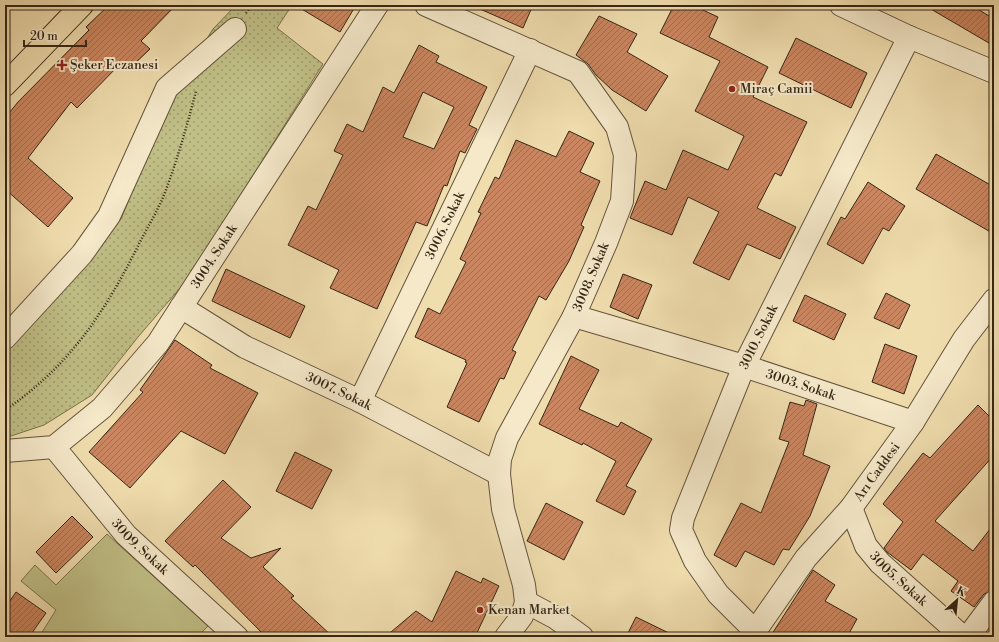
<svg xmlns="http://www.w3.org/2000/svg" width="999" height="642" viewBox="0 0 999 642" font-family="'Libre Bodoni',serif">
<defs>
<pattern id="grass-dots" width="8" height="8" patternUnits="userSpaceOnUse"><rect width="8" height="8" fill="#c0bf86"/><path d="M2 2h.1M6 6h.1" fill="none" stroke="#9d9b6d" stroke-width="1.8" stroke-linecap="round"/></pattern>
<pattern id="building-hatch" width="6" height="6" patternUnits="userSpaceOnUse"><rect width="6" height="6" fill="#ca8660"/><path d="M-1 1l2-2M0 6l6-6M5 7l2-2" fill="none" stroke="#a56d4e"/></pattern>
</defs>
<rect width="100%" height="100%" fill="#f0ddae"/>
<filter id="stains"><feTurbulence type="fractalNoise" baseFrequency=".005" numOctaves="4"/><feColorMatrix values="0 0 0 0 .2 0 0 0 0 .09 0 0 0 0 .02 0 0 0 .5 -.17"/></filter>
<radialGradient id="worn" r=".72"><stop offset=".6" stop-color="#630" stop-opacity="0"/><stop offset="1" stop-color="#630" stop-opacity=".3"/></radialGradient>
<!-- grass -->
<path fill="url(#grass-dots)" stroke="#7a724e" d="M 236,5 L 292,5 L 277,28 L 323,64 L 187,280 L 138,337 L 92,395 L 44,425 L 5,438 L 5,352 L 80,269 L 121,219 L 176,88 L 213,29 Z"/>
<!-- garden -->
<path fill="#c0bf86" stroke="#7a724e" d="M 107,534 L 208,626 L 197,637 L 39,637 L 56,610 L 21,581 L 35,565 L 56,585 Z"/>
<!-- building -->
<g fill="url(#building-hatch)" stroke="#352616" fill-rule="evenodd">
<path d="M 109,5 L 176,5 L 141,41 L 150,49 L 128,70 L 121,63 L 77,108 L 71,102 L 28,158 L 73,198 L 48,227 L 5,189 L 5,118 L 18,102 L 89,30 L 86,27 Z"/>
<path d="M 295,5 L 356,5 L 340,32 Z"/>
<path d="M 471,5 L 533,5 L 523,28 Z"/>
<path d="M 674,5 L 692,5 L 718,17 L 709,37 L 768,67 L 753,97 L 807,122 L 781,176 L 775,173 L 757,208 L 796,227 L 780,259 L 747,244 L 729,280 L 693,263 L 719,212 L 688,197 L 672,235 L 630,218 L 645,181 L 666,190 L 683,150 L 728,170 L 744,136 L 695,111 L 720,61 L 660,33 Z"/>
<path d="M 924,5 L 971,5 L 994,19 L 994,46 Z"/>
<path d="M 599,16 L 637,34 L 627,52 L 668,76 L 646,111 L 612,90 L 596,75 L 588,64 L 576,55 Z"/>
<path d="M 796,38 L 867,73 L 851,108 L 779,73 Z"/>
<path d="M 419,45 L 439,56 L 436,62 L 487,87 L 469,125 L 477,129 L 465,153 L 460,151 L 447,186 L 444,185 L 427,226 L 416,222 L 377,309 L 330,288 L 339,270 L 288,245 L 308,206 L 316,210 L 343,155 L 334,151 L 347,124 L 363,132 L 383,87 L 394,93 ZM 423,92 L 454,107 L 434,149 L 403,137 Z"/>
<path d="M 569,131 L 594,143 L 580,172 L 600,181 L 581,225 L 584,227 L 569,261 L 546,300 L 539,296 L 512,350 L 516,352 L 504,379 L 500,378 L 479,422 L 447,407 L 467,363 L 465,362 L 466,360 L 415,337 L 428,308 L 440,314 L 466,262 L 460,259 L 481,213 L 478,212 L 495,177 L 499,179 L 516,140 L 556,157 Z"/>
<path d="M 936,154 L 994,187 L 994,234 L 916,189 Z"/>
<path d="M 868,182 L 905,206 L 889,231 L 883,228 L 863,264 L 827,244 L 841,217 L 845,219 Z"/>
<path d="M 226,269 L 305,306 L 290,338 L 212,301 Z"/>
<path d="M 623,274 L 652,285 L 638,319 L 610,307 Z"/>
<path d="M 886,293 L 910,305 L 899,329 L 874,318 Z"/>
<path d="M 805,295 L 846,314 L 834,340 L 793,321 Z"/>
<path d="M 175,340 L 212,365 L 210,368 L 258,393 L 225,454 L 181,431 L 130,488 L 89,452 L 143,392 L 140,390 Z"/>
<path d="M 885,344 L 917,356 L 904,394 L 872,382 Z"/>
<path d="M 571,356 L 599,370 L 579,409 L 618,427 L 621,422 L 652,439 L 626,486 L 636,491 L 624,515 L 596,501 L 616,461 L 583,443 L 582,445 L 539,424 Z"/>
<path d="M 806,400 L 817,404 L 803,455 L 830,466 L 810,516 L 789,550 L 783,549 L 774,565 L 745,551 L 736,567 L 714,555 L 741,503 L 761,513 L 789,442 L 779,439 L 790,402 L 804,406 Z"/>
<path d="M 978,405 L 994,421 L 994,455 L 935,521 L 973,551 L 994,524 L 994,590 L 984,594 L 974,607 L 951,591 L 958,581 L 923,554 L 911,570 L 887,552 L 884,548 L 903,522 L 883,504 L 923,453 L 930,458 Z"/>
<path d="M 295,452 L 332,470 L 312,509 L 276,491 Z"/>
<path d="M 223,480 L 251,507 L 221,538 L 251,558 L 281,548 L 263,567 L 294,596 L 291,598 L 333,637 L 266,637 L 195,565 L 193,567 L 165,541 Z"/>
<path d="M 546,503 L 583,522 L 564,560 L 527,541 Z"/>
<path d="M 72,516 L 93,537 L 56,573 L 36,552 Z"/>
<path d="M 813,570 L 835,585 L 825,601 L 857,619 L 847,637 L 770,637 Z"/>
<path d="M 456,571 L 481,583 L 483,578 L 499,586 L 475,637 L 385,637 L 416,611 L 432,622 Z"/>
<path d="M 16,592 L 46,613 L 29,637 L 5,637 L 5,608 Z"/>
<path d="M 636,617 L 677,637 L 626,637 Z"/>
</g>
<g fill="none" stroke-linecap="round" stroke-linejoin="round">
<!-- minor casing -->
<g stroke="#64543c" stroke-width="24">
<g id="minor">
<path d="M 426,5 L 578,72 L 617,127 L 625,155 L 622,201 L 606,243 L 574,316 L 507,438 L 500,459 L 499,474 L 503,509 L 524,585 L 526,602 L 522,616 L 506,637"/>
<path d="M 841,5 L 909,37 L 994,72"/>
<path id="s1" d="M 181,307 L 245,347 L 360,401 L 499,474"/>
<path id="s2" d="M 574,316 L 744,366 L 913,422"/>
<path d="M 5,338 L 82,254 L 109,216 L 167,88 L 235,29"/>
<path id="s3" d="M 360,401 L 530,50"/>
<path id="s4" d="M 54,447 L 126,535 L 237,637"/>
<path id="s5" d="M 5,451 L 54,447 L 102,408 L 158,343 L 377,5"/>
<path id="s6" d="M 851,508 L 866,546 L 880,563 L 963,637"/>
<path d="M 526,602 L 556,618 L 582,637"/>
<path id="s7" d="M 755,631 L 718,594 L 695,561 L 681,530 L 683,518 L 744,366 L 909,37"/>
<path id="s8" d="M 751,637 L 806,558 L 851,508 L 913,422 L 964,339 L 994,300"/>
<path d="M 968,637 L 994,602"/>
</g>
</g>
<!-- major casing -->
<g stroke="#352616" stroke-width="24">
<path id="major" d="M 5,85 L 82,5"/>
</g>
<!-- path -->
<g stroke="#352616" stroke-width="2.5" stroke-dasharray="1 2" stroke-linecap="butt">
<path d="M 246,13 L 252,5"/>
<path d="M 5,410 C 69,367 105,312 139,244 C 147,228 157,212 164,195 C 177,161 187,126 196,91"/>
</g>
<!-- minor -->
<use href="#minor" stroke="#f5e9ca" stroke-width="22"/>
<!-- major -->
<use href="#major" stroke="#f0ddae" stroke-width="22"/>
</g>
<!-- markers -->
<g fill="#8f2418" stroke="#f5e9ca" stroke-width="1.5">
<path d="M60 59h4v4h4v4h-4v4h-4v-4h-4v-4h4z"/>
<circle cx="732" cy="89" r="4"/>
<circle cx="480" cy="610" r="4"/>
</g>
<g text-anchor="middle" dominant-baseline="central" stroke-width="4" stroke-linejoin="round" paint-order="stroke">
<!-- poi labels -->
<g font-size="13" fill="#352616" stroke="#f5e9ca" text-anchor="start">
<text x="70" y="65">Şeker Eczanesi</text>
<text x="740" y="89">Miraç Camii</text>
<text x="488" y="610">Kenan Market</text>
</g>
<!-- street labels -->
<g font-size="13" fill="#352616" stroke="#f5e9ca">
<text stroke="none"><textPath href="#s3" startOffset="195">3006. Sokak</textPath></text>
<text stroke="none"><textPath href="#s5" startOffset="300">3004. Sokak</textPath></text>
<text transform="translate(591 277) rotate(-67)">3008. Sokak</text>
<text stroke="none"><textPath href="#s7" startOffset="335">3010. Sokak</textPath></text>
<text stroke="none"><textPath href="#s2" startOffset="237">3003. Sokak</textPath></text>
<text stroke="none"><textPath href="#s1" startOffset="179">3007. Sokak</textPath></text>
<text stroke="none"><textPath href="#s8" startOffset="208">Arı Caddesi</textPath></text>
<text stroke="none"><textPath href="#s4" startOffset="132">3009. Sokak</textPath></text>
<text stroke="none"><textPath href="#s6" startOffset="87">3005. Sokak</textPath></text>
</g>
</g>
<!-- margin -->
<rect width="999" height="642" fill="none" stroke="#f0ddae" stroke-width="20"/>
<rect x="6" y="6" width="987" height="630" fill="none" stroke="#352616" stroke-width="2"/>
<rect x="10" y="10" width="979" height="622" fill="none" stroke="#352616"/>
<!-- north arrow -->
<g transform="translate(957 600) rotate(27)" stroke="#f5e9ca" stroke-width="3" paint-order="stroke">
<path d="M0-3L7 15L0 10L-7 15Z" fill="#352616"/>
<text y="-6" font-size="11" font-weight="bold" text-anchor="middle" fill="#352616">K</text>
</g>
<!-- scale -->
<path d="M24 40v6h62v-6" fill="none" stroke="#352616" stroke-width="2"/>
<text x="30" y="40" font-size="12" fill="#352616" stroke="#f5e9ca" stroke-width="3" paint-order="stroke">20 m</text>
<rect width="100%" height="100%" filter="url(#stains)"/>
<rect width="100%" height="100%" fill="url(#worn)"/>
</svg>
